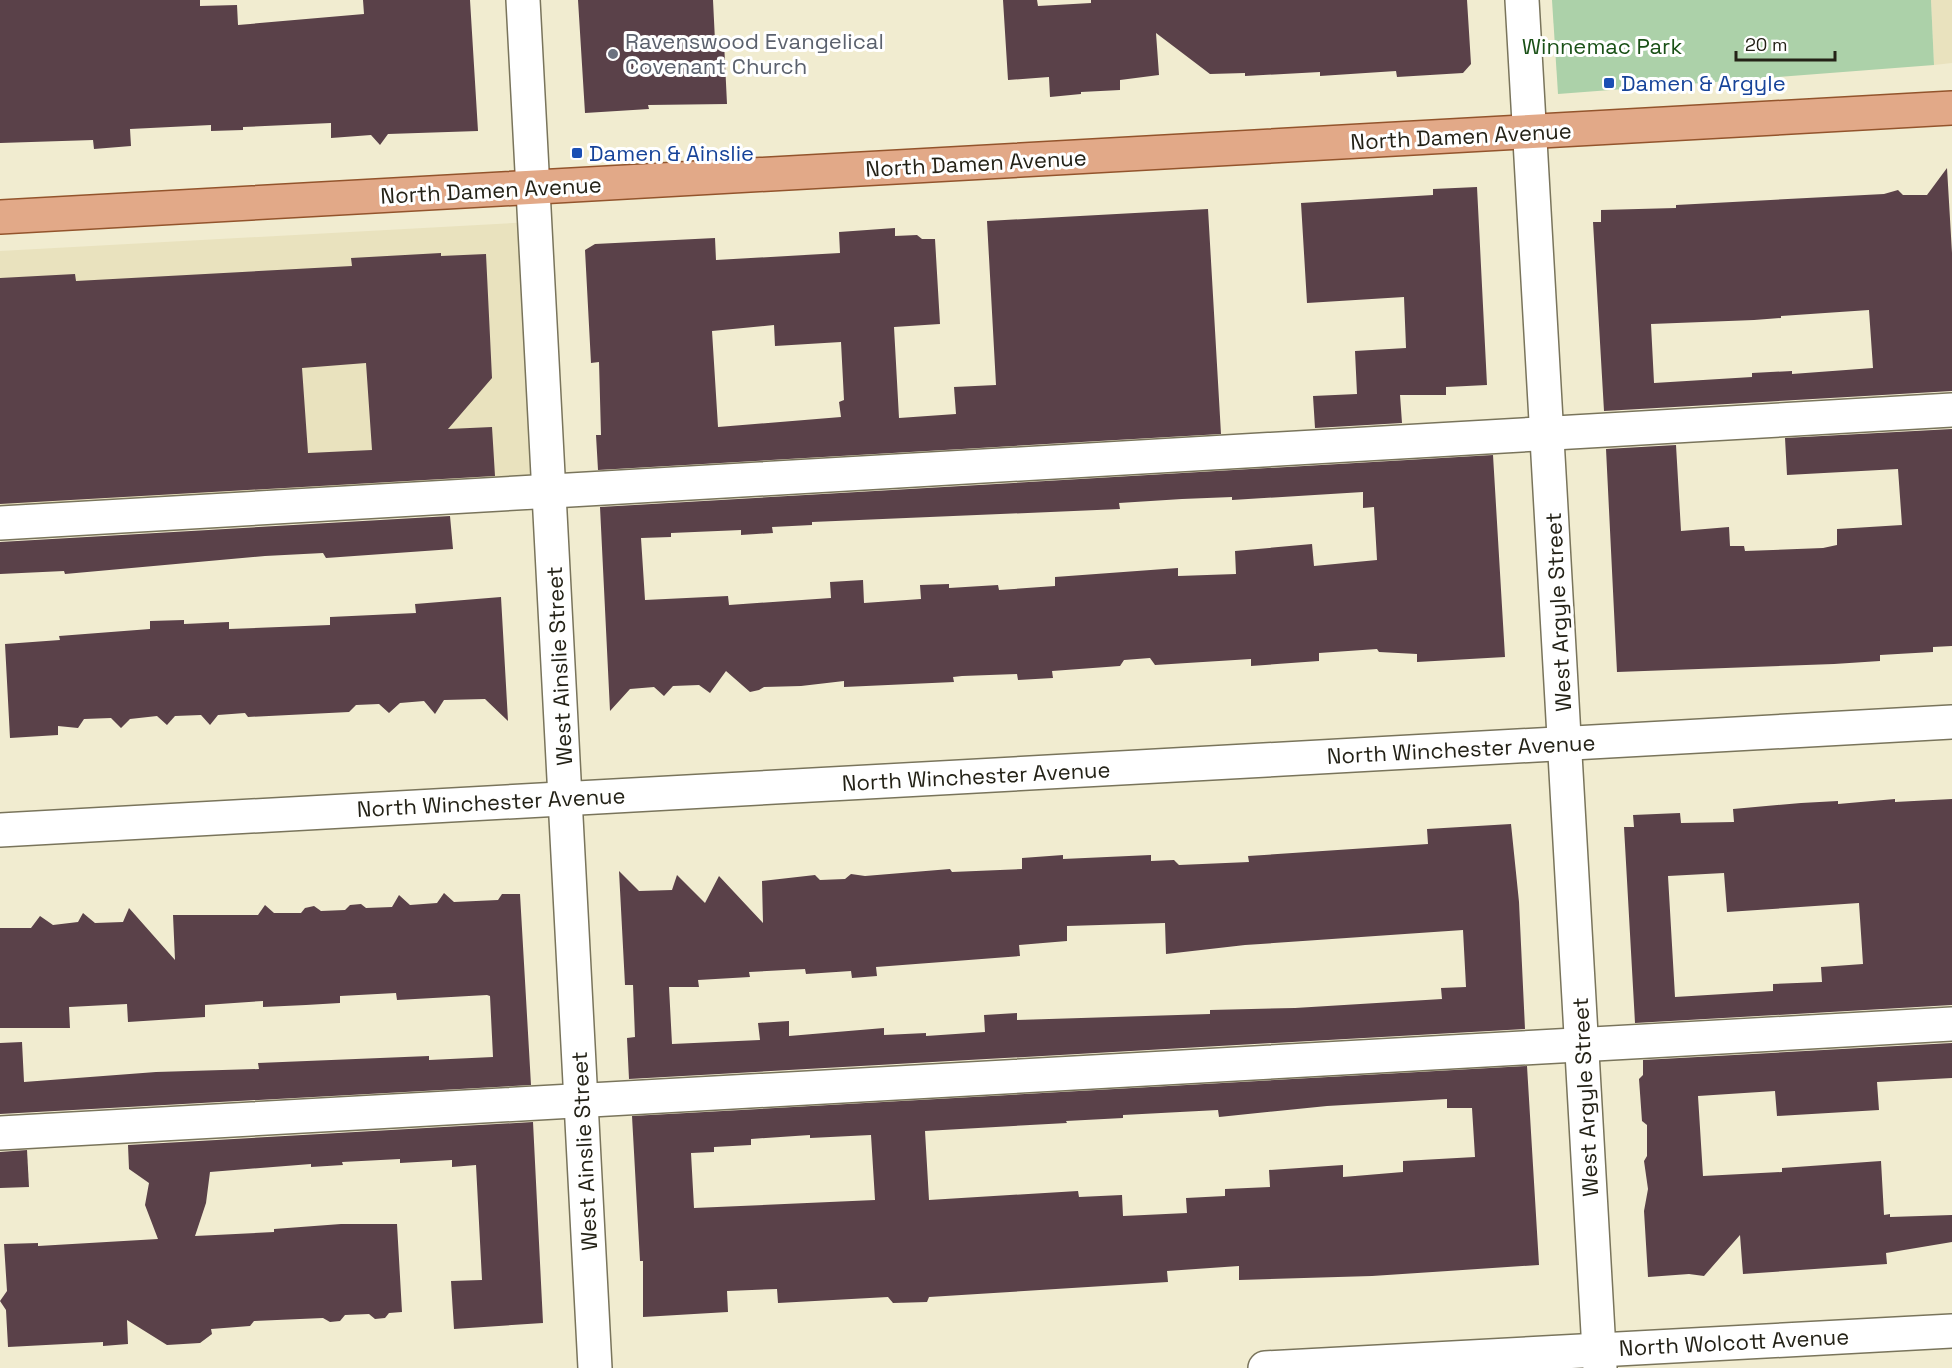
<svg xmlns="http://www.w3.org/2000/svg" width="1952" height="1368" viewBox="0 0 1952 1368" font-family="'Space Grotesk',sans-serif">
<rect width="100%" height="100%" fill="#f1ecd0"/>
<!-- built -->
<g fill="#e9e2be">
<path d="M 1931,0 L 1952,0 L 1952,63 L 1934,65 Z"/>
<path d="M 532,222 L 546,488 L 0,520 L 0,251 Z"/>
</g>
<!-- green -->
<path fill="#acd1a9" d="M 1552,0 L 1931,0 L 1934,65 L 1558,94 Z"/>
<!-- building -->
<g fill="#5a4149" fill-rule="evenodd">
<path d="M 0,0 L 200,0 L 200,6 L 237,5 L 238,25 L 364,14 L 363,0 L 470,0 L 478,131 L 388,134 L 380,145 L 371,135 L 331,138 L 331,123 L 243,127 L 243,130 L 211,131 L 211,125 L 130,129 L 131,146 L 94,149 L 93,140 L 0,143 Z"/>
<path d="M 578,0 L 713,0 L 715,41 L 724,42 L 727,104 L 648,105 L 649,109 L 585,113 Z"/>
<path d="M 1003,0 L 1037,0 L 1038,6 L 1091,3 L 1091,0 L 1467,0 L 1471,64 L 1463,73 L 1397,77 L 1396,71 L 1320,76 L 1320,72 L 1245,76 L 1245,73 L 1210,74 L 1156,33 L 1159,75 L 1120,80 L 1120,90 L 1081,92 L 1081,94 L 1050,97 L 1049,77 L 1008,80 Z"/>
<path d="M 1947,168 L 1952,253 L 1952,391 L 1604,411 L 1593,222 L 1601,222 L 1601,210 L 1676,208 L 1676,205 L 1884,194 L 1898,190 L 1903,195 L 1927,195 ZM 1869,310 L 1873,368 L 1792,374 L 1792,371 L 1752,373 L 1752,377 L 1654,383 L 1651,324 L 1754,320 L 1781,318 L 1781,316 Z"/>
<path d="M 1477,187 L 1487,385 L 1446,387 L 1446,395 L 1400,395 L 1402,423 L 1315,428 L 1313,396 L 1357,394 L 1355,351 L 1406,348 L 1404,297 L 1307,303 L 1301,203 L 1433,195 L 1433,189 Z"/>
<path d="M 1208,209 L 1221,434 L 598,470 L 596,435 L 601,435 L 599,362 L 591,363 L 585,250 L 595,244 L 715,238 L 716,260 L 840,253 L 839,232 L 895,228 L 895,236 L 917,235 L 922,239 L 935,239 L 940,324 L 894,327 L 899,418 L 956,414 L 954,387 L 996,385 L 987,221 ZM 774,325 L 775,346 L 841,342 L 844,400 L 839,402 L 841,417 L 718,427 L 712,331 Z"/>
<path d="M 441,253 L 441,256 L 486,254 L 492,378 L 448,429 L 492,427 L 495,476 L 0,504 L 0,278 L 75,274 L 76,281 L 352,266 L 351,258 ZM 366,363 L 372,450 L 308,453 L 302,368 Z"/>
<path d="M 1952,429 L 1952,646 L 1933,647 L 1933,652 L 1880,655 L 1880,661 L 1834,664 L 1617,672 L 1606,449 L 1676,445 L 1681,531 L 1729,527 L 1730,546 L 1744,546 L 1745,551 L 1823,548 L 1837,545 L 1837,529 L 1902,525 L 1898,469 L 1787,475 L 1785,438 Z"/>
<path d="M 1493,455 L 1505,657 L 1417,662 L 1417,654 L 1379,652 L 1377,649 L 1319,653 L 1319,661 L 1251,666 L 1251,659 L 1155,665 L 1150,658 L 1124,660 L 1120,666 L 1052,671 L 1053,678 L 1018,680 L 1017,674 L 962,676 L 953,677 L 954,682 L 844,687 L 844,681 L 801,686 L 764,687 L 759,690 L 750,692 L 726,671 L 710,693 L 699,685 L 673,686 L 664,696 L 654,687 L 630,689 L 610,711 L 600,507 ZM 1363,492 L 1363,508 L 1374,507 L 1377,560 L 1314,566 L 1312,544 L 1235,551 L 1236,574 L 1178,576 L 1178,568 L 1055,577 L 1055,586 L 999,590 L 998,585 L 949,588 L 949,584 L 920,585 L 921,599 L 864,603 L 863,580 L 830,582 L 831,598 L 729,605 L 728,596 L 645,600 L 641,538 L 671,537 L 671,533 L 741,530 L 741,535 L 773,533 L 772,527 L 812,525 L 812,522 L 1120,509 L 1119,503 L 1182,499 L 1232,497 L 1232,500 Z"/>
<path d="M 450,516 L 453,549 L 326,558 L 323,553 L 265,556 L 65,574 L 64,571 L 0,574 L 0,542 Z"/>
<path d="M 501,597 L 508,721 L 485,699 L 444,700 L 435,714 L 424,701 L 400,703 L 389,713 L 379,704 L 356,705 L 349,712 L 248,717 L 245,713 L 218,715 L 210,725 L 201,715 L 175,716 L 167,725 L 157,716 L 130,719 L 121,728 L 111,718 L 84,719 L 78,728 L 58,726 L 58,735 L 10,738 L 5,644 L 60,640 L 59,636 L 150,629 L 150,621 L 184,620 L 184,624 L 229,622 L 229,629 L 330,625 L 330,617 L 416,613 L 415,604 Z"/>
<path d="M 1895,799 L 1895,802 L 1952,799 L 1952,1005 L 1635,1023 L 1624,827 L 1634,827 L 1633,815 L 1680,813 L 1681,823 L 1734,822 L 1733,809 L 1801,803 L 1838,801 L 1838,804 ZM 1724,873 L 1727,912 L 1859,903 L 1863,964 L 1821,967 L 1822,982 L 1773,984 L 1773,991 L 1675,997 L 1668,876 Z"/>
<path d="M 1511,824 L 1519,902 L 1525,1029 L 629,1079 L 627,1038 L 635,1037 L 633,985 L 625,985 L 619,871 L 639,891 L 672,890 L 677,875 L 705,903 L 719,876 L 763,923 L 762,881 L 815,875 L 820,880 L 845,879 L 851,874 L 865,876 L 950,869 L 952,872 L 1022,869 L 1022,858 L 1063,855 L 1063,859 L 1151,855 L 1151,861 L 1174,860 L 1179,865 L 1249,862 L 1248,856 L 1428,844 L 1427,829 ZM 1165,923 L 1166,954 L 1245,945 L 1463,930 L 1466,987 L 1441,988 L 1442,999 L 1295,1008 L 1210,1010 L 1210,1014 L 1017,1020 L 1017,1013 L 984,1015 L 985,1032 L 926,1036 L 926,1033 L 884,1035 L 884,1028 L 789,1036 L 789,1021 L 758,1023 L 760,1040 L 672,1044 L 669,987 L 699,987 L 698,980 L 750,977 L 749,972 L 805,969 L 806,974 L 851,971 L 852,978 L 877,976 L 876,967 L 1020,956 L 1019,945 L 1067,941 L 1067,926 Z"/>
<path d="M 444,893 L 454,902 L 498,900 L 502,894 L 520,894 L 531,1085 L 0,1114 L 0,1043 L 22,1042 L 24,1082 L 156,1072 L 259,1069 L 258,1063 L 429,1056 L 429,1060 L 493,1057 L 490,996 L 487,995 L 397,1000 L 396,993 L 340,996 L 340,1003 L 306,1005 L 263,1007 L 263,1001 L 205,1005 L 205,1017 L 128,1022 L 127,1004 L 69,1007 L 70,1028 L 0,1028 L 0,928 L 31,928 L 40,916 L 53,925 L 78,922 L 83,913 L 95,923 L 123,922 L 129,908 L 175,960 L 173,915 L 258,915 L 265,905 L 274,913 L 301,913 L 305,908 L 314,906 L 321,911 L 345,910 L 350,905 L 361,904 L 366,908 L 392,907 L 399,895 L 410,905 L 437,903 Z"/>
<path d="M 1952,1043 L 1952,1078 L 1877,1082 L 1879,1110 L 1777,1116 L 1775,1091 L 1698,1096 L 1703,1176 L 1782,1172 L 1782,1168 L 1881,1161 L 1884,1215 L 1890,1214 L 1890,1217 L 1952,1215 L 1952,1242 L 1886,1253 L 1887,1264 L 1743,1274 L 1740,1235 L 1704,1276 L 1689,1274 L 1648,1277 L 1644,1211 L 1648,1189 L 1644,1161 L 1647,1156 L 1647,1125 L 1642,1121 L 1639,1079 L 1643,1075 L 1643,1060 Z"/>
<path d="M 1527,1066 L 1539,1265 L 1372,1276 L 1239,1280 L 1239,1266 L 1167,1271 L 1168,1282 L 929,1297 L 927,1302 L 893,1303 L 888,1297 L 778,1303 L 777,1289 L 727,1291 L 728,1312 L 643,1317 L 643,1261 L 640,1261 L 632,1116 ZM 1447,1099 L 1447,1108 L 1472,1108 L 1475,1157 L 1403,1161 L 1403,1172 L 1343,1177 L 1343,1165 L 1269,1170 L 1270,1187 L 1225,1189 L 1225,1196 L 1186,1198 L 1187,1213 L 1123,1216 L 1122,1195 L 1079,1197 L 1078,1191 L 929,1200 L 925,1131 L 1067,1123 L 1066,1121 L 1123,1118 L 1123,1115 L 1218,1110 L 1219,1117 L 1327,1106 ZM 810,1135 L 810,1138 L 871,1135 L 875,1200 L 694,1208 L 691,1153 L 714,1152 L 714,1147 L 751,1145 L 751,1139 Z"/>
<path d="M 533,1122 L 543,1323 L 454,1329 L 451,1281 L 482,1280 L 476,1165 L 452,1167 L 452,1160 L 400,1163 L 400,1159 L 342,1162 L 343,1165 L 311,1167 L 311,1164 L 210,1172 L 206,1203 L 195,1236 L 274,1232 L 274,1229 L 341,1224 L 397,1224 L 402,1312 L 389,1313 L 385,1318 L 375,1319 L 369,1314 L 345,1315 L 340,1321 L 330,1322 L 323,1318 L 254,1321 L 250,1326 L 211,1329 L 212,1334 L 200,1343 L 167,1345 L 127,1320 L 128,1344 L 103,1346 L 103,1342 L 8,1347 L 6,1310 L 0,1301 L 7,1291 L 4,1244 L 38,1243 L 38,1246 L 158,1239 L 145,1205 L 149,1183 L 129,1169 L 128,1145 Z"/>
<path d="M 27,1150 L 29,1187 L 0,1188 L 0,1152 Z"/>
</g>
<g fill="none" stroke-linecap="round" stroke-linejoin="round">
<!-- minor casing -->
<g stroke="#79745b" stroke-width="36">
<g id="minor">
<path d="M 523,0 L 595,1368"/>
<path d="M 1522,0 L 1600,1368"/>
<path d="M 0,523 L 1952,410"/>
<path d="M 0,830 L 1952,722"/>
<path d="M 0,1133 L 1952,1024"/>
<path d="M 1265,1368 L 1952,1331"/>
</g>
</g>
<!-- major casing -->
<g stroke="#93542c" stroke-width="36">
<path id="major" d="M 0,217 L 1952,108"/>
</g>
<!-- minor -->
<use href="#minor" stroke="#fff" stroke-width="33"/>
<!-- major -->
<use href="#major" stroke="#e2a988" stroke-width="33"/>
</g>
<!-- markers -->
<circle fill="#6b7280" stroke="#fff" stroke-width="2" cx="613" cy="54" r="6"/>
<g fill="#1a4fb4" stroke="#fff" stroke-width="2">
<rect x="1603" y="77" width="12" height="12" rx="3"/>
<rect x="571" y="147" width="12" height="12" rx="3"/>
</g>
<g text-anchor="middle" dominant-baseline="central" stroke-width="6" stroke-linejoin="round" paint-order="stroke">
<!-- worship labels -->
<g font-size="22" fill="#5b616d" stroke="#fff" text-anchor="start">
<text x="625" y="41">Ravenswood Evangelical<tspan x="625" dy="25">Covenant Church</tspan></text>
</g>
<!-- park labels -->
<g font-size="22" fill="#1a5117" stroke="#fff">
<text x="1602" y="46">Winnemac Park</text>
</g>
<!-- transit labels -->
<g font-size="22" fill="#164399" stroke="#fff" text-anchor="start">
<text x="1621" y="83">Damen &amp; Argyle</text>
<text x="589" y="153">Damen &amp; Ainslie</text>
</g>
<!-- street labels -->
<g font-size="22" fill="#242217" stroke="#fff">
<text transform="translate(1461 136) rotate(-3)">North Damen Avenue</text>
<text transform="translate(976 163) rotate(-3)">North Damen Avenue</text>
<text transform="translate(491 190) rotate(-3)">North Damen Avenue</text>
<text transform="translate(1558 612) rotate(-93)">West Argyle Street</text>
<text transform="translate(559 666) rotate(-93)">West Ainslie Street</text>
<text transform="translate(1461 749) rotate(-3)">North Winchester Avenue</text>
<text transform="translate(976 776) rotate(-3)">North Winchester Avenue</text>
<text transform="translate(491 802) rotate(-3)">North Winchester Avenue</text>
<text transform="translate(1585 1097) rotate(-93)">West Argyle Street</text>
<text transform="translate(584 1151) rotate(-93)">West Ainslie Street</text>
<text transform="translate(1734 1342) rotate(-3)">North Wolcott Avenue</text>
</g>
</g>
<!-- scale -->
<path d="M1736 51v9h99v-9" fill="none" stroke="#242217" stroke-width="3"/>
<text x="1745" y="51" font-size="18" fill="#242217" stroke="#ffffff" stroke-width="4.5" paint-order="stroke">20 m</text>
</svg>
